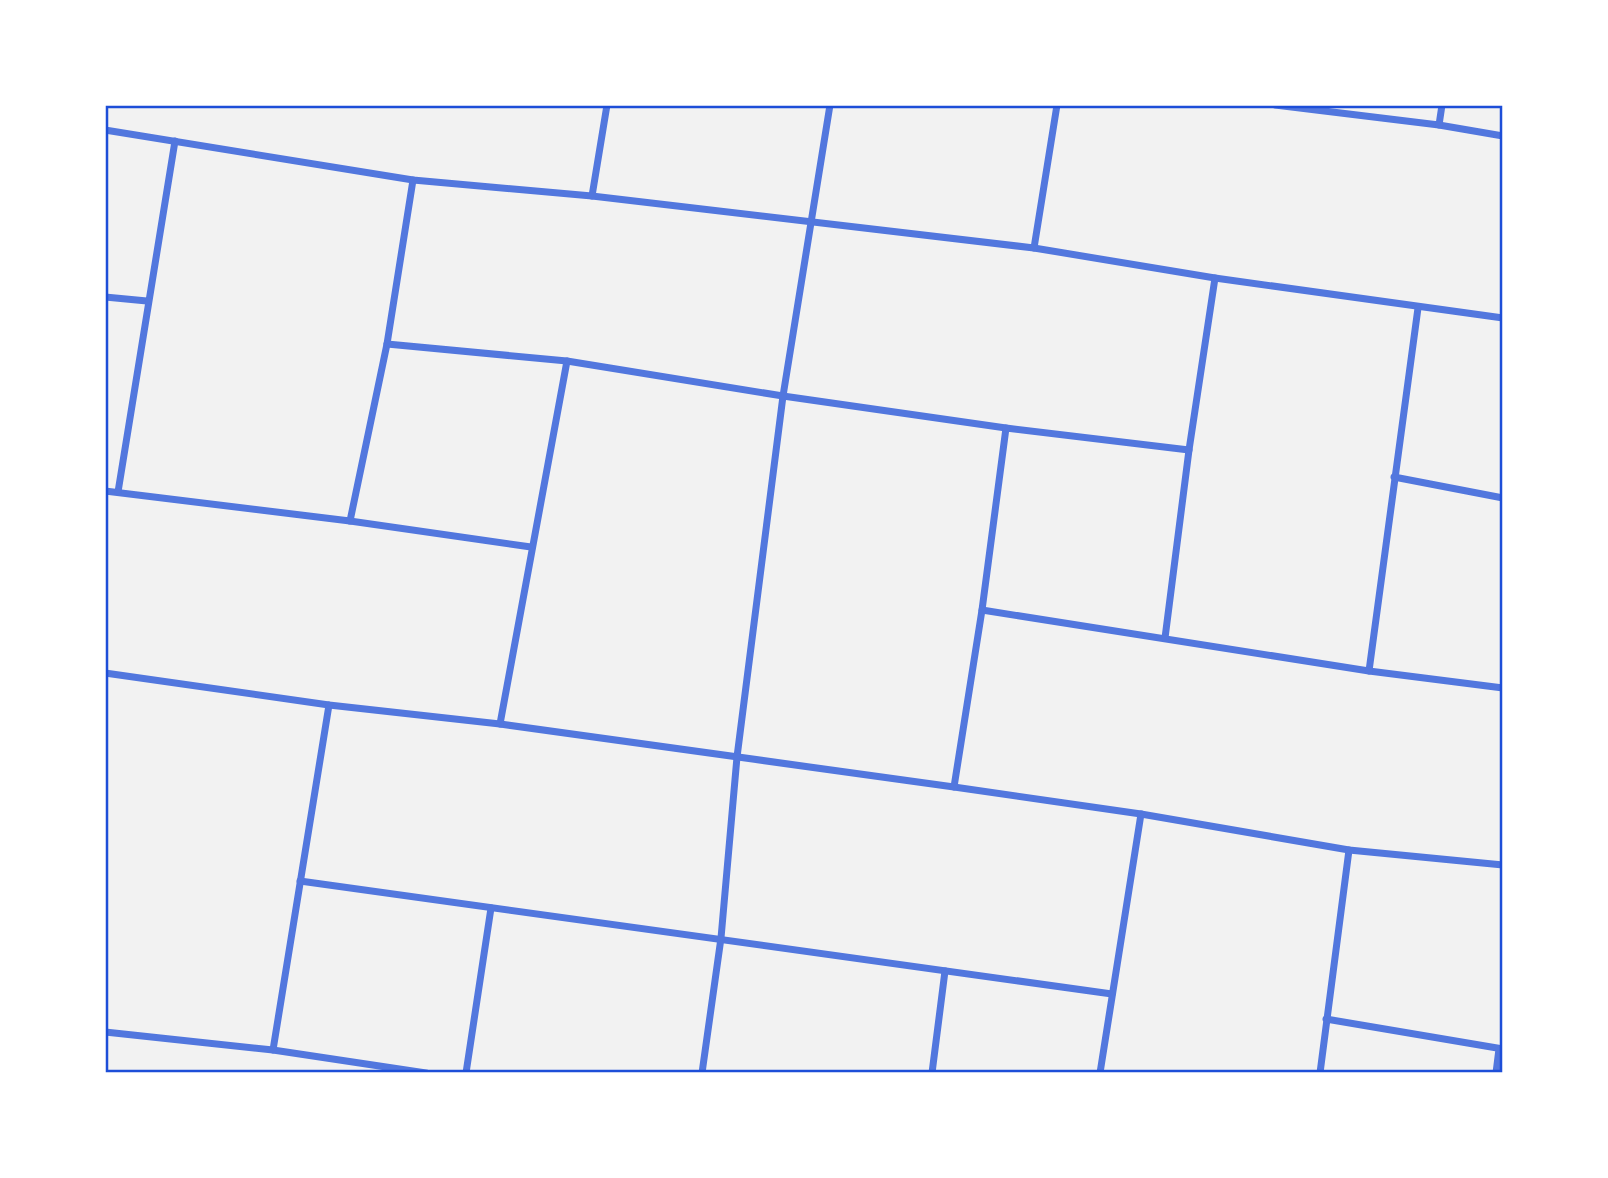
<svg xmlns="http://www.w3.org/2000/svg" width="1608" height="1178" viewBox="0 0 1608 1178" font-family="Arial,sans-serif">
<rect width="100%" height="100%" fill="#f2f2f2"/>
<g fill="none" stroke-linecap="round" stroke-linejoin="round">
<!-- minor -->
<g stroke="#5277de" stroke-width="7">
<path d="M 1275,105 L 1439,125 L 1503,136"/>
<path d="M 1439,125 L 1442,105"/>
<path d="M 105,130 L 413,180 L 592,196 L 1034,248 L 1215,278 L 1503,318"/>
<path d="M 592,196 L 607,105"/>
<path d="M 1034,248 L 1057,105"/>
<path d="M 105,297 L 147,301"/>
<path d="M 387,344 L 567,361 L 783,396 L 1006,428 L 1189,450"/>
<path d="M 1394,477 L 1503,498"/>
<path d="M 105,491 L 350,521 L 531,547"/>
<path d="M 118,492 L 175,141"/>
<path d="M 350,521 L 387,344 L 413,180"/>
<path d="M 982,610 L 1369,671 L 1503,688"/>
<path d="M 1165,638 L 1189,450 L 1215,278"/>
<path d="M 1369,671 L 1418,308"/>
<path d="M 105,673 L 329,705 L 500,724 L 954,787 L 1141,814 L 1349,850 L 1503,865"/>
<path d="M 500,724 L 567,361"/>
<path d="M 954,787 L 982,610 L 1006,428"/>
<path d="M 300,881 L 1112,994"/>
<path d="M 1326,1019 L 1503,1049"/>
<path d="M 105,1032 L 273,1050 L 426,1073"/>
<path d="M 273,1050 L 329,705"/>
<path d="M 466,1073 L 491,908"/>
<path d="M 702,1073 L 721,938 L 737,757 L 783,396 L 830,105"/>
<path d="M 932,1073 L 945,971"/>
<path d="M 1100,1073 L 1141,814"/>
<path d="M 1320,1073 L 1349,850"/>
<path d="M 1496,1073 L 1499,1049"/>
</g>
</g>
<!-- border -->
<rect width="1608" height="1178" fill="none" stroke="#ffffff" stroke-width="214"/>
<rect x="107" y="107" width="1394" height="964" fill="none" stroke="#1d4ed8" stroke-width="2.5"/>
</svg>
